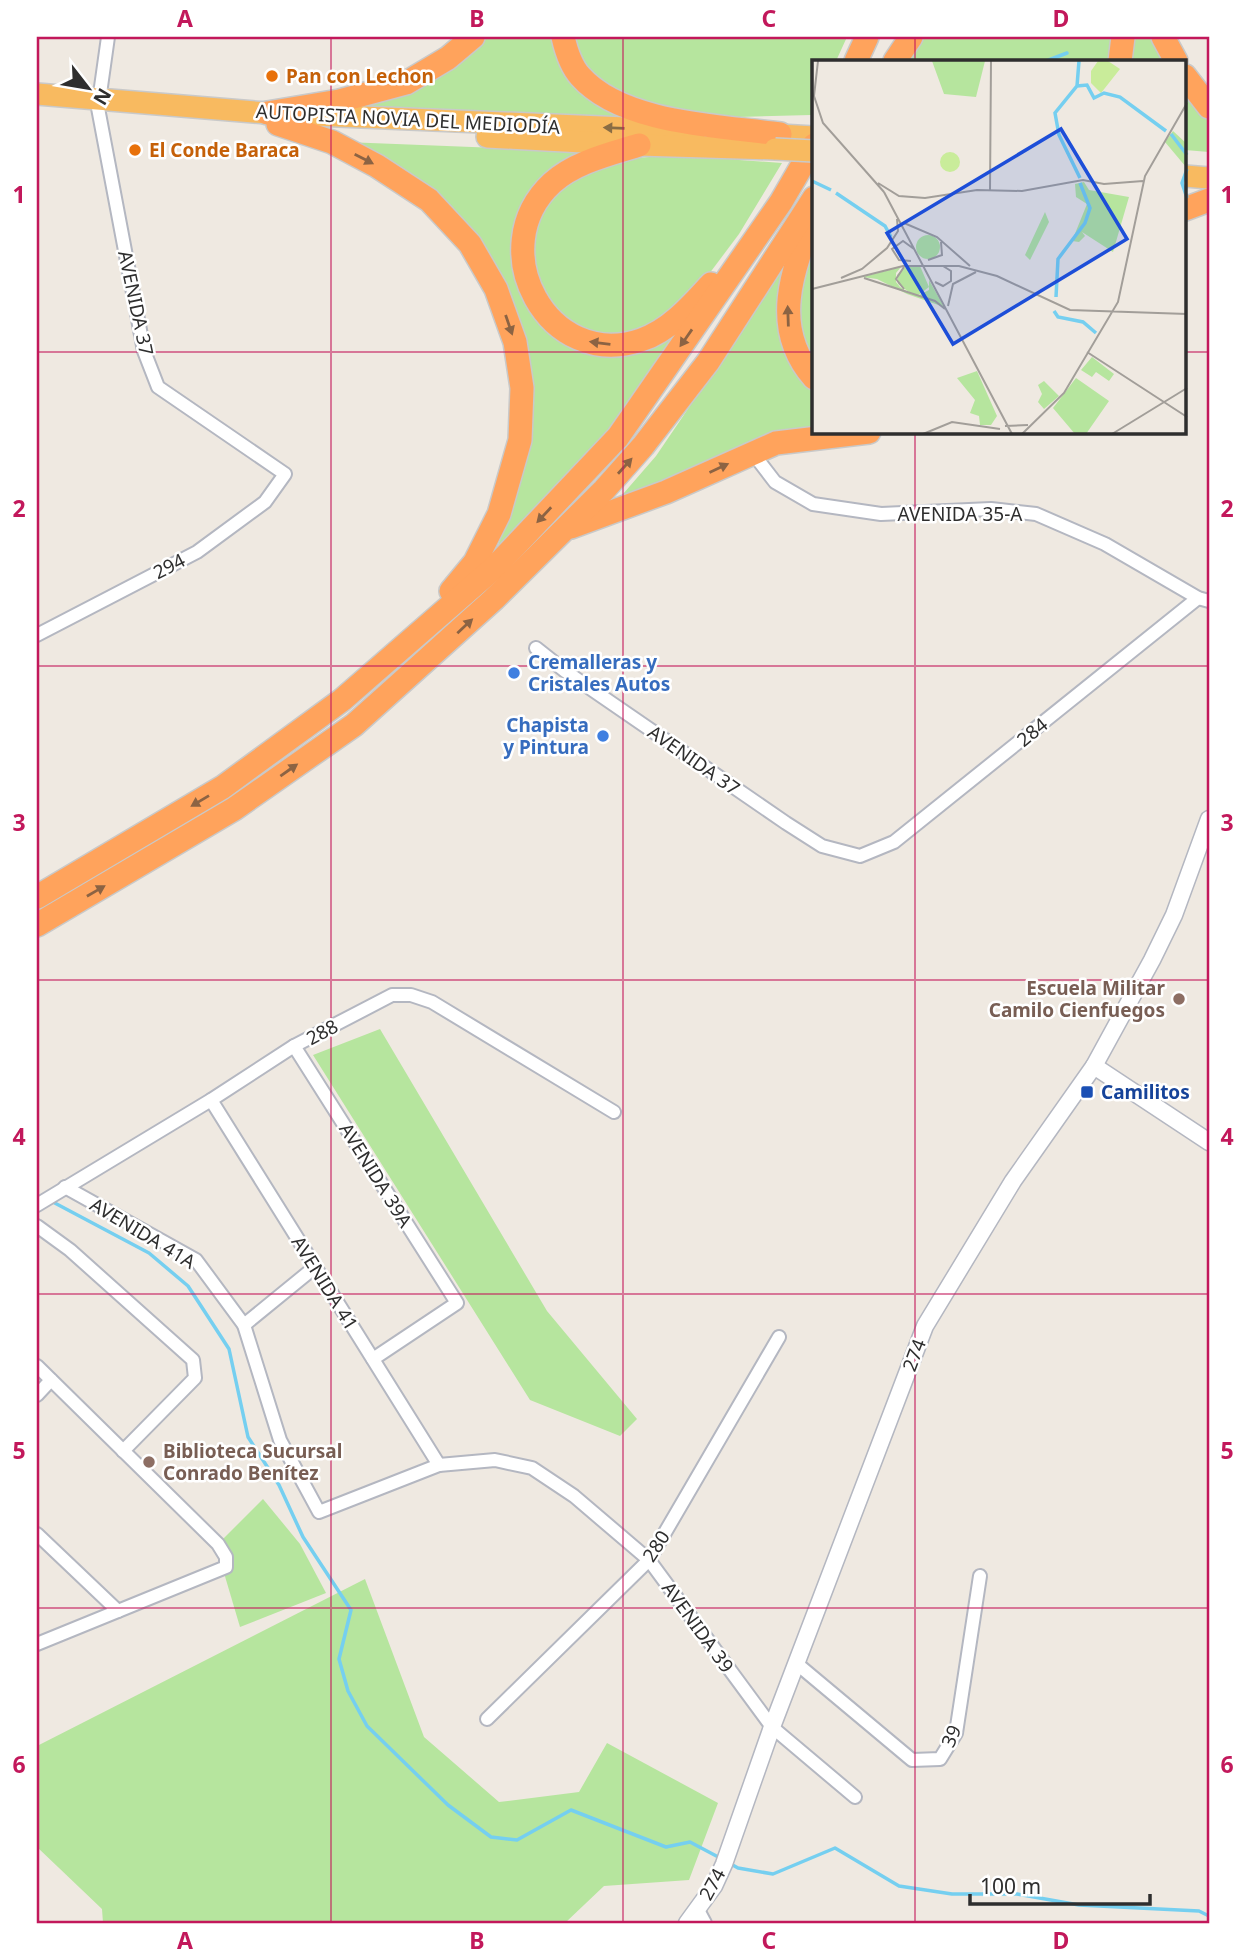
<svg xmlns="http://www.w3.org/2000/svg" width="1246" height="1960" viewBox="0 0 1246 1960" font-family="'Noto Sans',sans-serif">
<rect width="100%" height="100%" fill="#efe9e1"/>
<!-- green -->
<g fill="#b6e59e">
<path d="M 482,37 L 559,37 L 567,63 L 650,121 L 355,107 Z"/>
<path d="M 571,37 L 847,37 L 836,61 L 814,61 L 814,109 L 811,115 L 738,117 L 658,109 L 594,80 L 576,54 Z"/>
<path d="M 923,37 L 1115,37 L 1112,61 L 909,61 Z"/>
<path d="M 1128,37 L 1158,37 L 1171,61 L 1125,61 Z"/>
<path d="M 1185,82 L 1209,115 L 1209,152 L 1185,150 Z"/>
<path d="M 345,142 L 597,152 L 550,176 L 518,277 L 597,350 L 699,308 L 608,432 L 497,549 L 520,476 L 529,427 L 486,252 Z"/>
<path d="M 737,155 L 739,160 L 782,163 L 739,234 L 706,278 L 650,330 L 623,337 L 591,335 L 566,324 L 532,281 L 532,224 L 559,186 L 621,159 L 663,156 Z"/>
<path d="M 814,240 L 814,367 L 806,356 L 794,300 Z"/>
<path d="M 796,250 L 782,302 L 814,385 L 814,430 L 610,509 L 656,456 Z"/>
<path d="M 380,1029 L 547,1311 L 637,1419 L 620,1436 L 530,1400 L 313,1055 Z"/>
<path d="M 263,1499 L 300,1544 L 326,1593 L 240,1627 L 216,1546 Z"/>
<path d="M 365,1579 L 424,1737 L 499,1802 L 579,1792 L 607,1743 L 718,1803 L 689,1880 L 604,1886 L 565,1923 L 103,1923 L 102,1909 L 37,1847 L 37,1746 Z"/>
</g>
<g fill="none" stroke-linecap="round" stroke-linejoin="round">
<!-- stream -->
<g stroke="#75cff0" stroke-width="3.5">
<path d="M 1046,61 L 1067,53"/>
<path d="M 51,1201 L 149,1253 L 188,1286 L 229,1349 L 248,1437 L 279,1485 L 303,1537 L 351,1610 L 339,1659 L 348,1691 L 367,1726 L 448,1805 L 491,1837 L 517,1840 L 571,1810 L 666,1847 L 690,1842 L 722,1859"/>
<path d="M 729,1863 L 738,1868 L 773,1874 L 835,1848 L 899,1886 L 952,1894 L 1017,1894 L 1079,1905 L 1199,1911 L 1209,1916"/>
</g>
<!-- minor casing -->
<g stroke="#b4b7c1" stroke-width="16">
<g id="minor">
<path d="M 752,452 L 775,482 L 813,504 L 881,514 L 991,509 L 1036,514 L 1105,544 L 1198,598 L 1209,601"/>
<path d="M 37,635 L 197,552 L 265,502 L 285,474 L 158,387 L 144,351 L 98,108 L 108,37"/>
<path d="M 536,648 L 565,671 L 786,823 L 822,846 L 860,856 L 894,842 L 1198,598"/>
<path d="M 294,1046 L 457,1303 L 373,1359"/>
<path d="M 211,1100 L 439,1465"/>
<path d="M 65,1187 L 196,1260 L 244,1325 L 280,1440 L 319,1512 L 439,1465 L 495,1460 L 532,1468 L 574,1496 L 649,1560 L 772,1727 L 855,1797"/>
<path d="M 37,1205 L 211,1100 L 294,1046 L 392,995 L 411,995 L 432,1002 L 614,1112"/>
<path d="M 37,1226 L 70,1250 L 193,1360 L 195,1378 L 123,1451"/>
<path d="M 244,1325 L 315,1267"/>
<path d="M 37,1366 L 218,1544 L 226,1557 L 226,1567 L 37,1644"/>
<path d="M 37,1395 L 51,1380"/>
<path d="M 37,1534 L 118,1611"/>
<path d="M 796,1663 L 912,1760 L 940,1759 L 956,1733 L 980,1576"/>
<path d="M 487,1719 L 649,1560 L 779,1337"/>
<path d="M 698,1910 L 705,1923"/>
</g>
</g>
<!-- tertiary casing -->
<g stroke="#b4b7c1" stroke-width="19">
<g id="tertiary">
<path d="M 1094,1066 L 1209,1142"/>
<path d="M 687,1923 L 714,1886 L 724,1864 L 772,1727 L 925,1326 L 1013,1181 L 1094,1066 L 1152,960 L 1174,915 L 1209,819"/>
</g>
</g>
<!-- trunk casing -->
<g stroke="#c9c9c9" stroke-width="24">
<g id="trunk">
<path d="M 37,94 L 267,113 L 696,131"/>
<path d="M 763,134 L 814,137"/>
<path d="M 487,137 L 639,145 L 775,149"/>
<path d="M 1185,176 L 1209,178"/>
</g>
</g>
<!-- motorway casing -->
<g stroke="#c9c9c9" stroke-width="26">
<g id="motorway">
<path d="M 563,37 C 566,50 571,66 580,76 C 622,124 721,126 780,134"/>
<path d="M 1163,37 L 1176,61"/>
<path d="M 856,61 L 867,37"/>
<path d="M 895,61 L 911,37"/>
<path d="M 1120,61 L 1123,37"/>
<path d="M 1185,76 L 1209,107"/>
<path d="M 267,113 L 339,101 L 406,83 L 448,58 L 473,37"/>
<path d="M 278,124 L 332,142 L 377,166 L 429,200 L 470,244 L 496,289 L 515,342 L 522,388 L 520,440 L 499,514 L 475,562 L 451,591"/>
<path d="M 639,145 C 610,154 575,162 552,183 C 482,248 548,372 641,340 C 669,331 692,305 711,284"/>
<path d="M 1185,209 L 1209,200"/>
<path d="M 814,216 C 792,270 770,328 814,378"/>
<path d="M 571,527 L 666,492 L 776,443 L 869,432"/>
<path d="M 37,897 L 223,787 L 342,700 L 495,567 L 618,437 L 781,202 L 814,145"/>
<path d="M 37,925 L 234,809 L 354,725 L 494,599 L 604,490 L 643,446 L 708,362 L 814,198"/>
</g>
</g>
<!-- minor -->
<use href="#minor" stroke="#fff" stroke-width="12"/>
<!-- tertiary -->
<use href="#tertiary" stroke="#fff" stroke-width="16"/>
<!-- trunk -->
<use href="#trunk" stroke="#f8ba60" stroke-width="21"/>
<!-- motorway -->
<use href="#motorway" stroke="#ffa35c" stroke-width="23"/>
<!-- trunk-bridge casing -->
<g stroke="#c9c9c9" stroke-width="24" stroke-linecap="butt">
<path id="trunk-bridge" d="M 775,149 L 814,151"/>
</g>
<!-- trunk-bridge -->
<use href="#trunk-bridge" stroke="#f8ba60" stroke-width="21"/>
</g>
<!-- one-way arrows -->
<defs><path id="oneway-solid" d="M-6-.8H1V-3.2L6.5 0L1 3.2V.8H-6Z" transform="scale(1.75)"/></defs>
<use fill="#896d44" href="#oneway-solid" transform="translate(614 128) rotate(-178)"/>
<g fill="#8c6343">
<use href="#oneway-solid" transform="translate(364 159) rotate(27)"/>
<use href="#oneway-solid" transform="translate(788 316) rotate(-92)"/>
<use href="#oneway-solid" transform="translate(509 325) rotate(71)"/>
<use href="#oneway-solid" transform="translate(686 338) rotate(125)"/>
<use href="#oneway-solid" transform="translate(600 343) rotate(-173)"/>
<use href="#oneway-solid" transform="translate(625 466) rotate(-48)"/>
<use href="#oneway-solid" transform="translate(719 468) rotate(-25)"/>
<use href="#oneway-solid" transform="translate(544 515) rotate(133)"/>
<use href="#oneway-solid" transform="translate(465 626) rotate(-43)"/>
<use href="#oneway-solid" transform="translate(289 770) rotate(-35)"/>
<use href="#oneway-solid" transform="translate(200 801) rotate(149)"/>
<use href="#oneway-solid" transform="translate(96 891) rotate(-30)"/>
</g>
<!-- grid -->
<path fill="none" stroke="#c2185b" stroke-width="2" stroke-opacity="0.55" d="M 331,37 L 331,1923M 623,37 L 623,1923M 915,37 L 915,61M 37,352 L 814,352M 1185,352 L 1209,352M 915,432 L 915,1923M 37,666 L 1209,666M 37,980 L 1209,980M 37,1294 L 1209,1294M 37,1608 L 1209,1608"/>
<!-- markers -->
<g fill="#e8710a" stroke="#fff" stroke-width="2.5">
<circle cx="272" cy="76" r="7"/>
<circle cx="135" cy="150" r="7"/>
</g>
<g fill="#3f7fe0" stroke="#fff" stroke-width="2.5">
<circle cx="514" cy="673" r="7"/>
<circle cx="603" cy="736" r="7"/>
</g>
<g fill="#8d6e63" stroke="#fff" stroke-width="2.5">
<circle cx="1179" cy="999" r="7"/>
<circle cx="149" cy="1462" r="7"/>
</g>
<rect fill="#1a4fb4" stroke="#fff" stroke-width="2.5" x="1080" y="1085" width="14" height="14" rx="3.5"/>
<g text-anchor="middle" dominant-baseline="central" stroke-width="5" stroke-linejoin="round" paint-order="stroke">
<!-- food labels -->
<g font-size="19" font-weight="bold" fill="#c56008" stroke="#fff" text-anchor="start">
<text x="286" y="76">Pan con Lechon</text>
<text x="149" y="150">El Conde Baraca</text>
</g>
<!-- street labels -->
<g font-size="19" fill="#2e2e2e" stroke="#fff">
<text transform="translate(408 119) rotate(3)">AUTOPISTA NOVIA DEL MEDIODÍA</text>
<text transform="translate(136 303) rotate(78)">AVENIDA 37</text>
<text x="960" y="514">AVENIDA 35-A</text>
<text transform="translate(169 566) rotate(-27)">294</text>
<text transform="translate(1032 732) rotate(-39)">284</text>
<text transform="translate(694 760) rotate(35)">AVENIDA 37</text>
<text transform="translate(322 1032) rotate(-28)">288</text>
<text transform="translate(376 1175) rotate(58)">AVENIDA 39A</text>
<text transform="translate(143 1233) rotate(31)">AVENIDA 41A</text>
<text transform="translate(325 1283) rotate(58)">AVENIDA 41</text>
<text transform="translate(914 1355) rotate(-69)">274</text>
<text transform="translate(656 1546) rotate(-57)">280</text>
<text transform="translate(698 1627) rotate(54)">AVENIDA 39</text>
<text transform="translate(951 1736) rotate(-67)">39</text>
<text transform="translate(712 1884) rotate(-61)">274</text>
</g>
<!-- shop labels -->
<g font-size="19" font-weight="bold" fill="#366cbe" stroke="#fff" text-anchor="start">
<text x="528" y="662">Cremalleras y<tspan x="528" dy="22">Cristales Autos</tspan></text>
<text x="589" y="725" text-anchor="end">Chapista<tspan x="589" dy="22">y Pintura</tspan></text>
</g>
<!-- education labels -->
<g font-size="19" font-weight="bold" fill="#785e54" stroke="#fff" text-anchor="end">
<text x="1165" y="988">Escuela Militar<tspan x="1165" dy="22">Camilo Cienfuegos</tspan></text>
<text x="163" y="1451" text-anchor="start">Biblioteca Sucursal<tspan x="163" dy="22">Conrado Benítez</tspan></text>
</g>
<!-- transit labels -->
<g font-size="19" font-weight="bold" fill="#164399" stroke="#fff" text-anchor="start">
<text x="1101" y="1092">Camilitos</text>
</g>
</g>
<!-- overview -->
<g transform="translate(812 60)">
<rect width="374" height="374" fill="#efe9e1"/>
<path d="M 120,1 L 173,1 L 164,37 L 132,34 ZM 361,71 L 374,83 L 374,107 L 353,82 ZM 272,122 L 277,130 L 317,137 L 301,192 L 270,172 L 273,176 L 267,182 L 260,181 L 275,144 L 264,137 L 263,124 ZM 233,152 L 237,162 L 218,200 L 213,195 ZM104 187a12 12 0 1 1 24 0a12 12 0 1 1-24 0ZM 108,206 L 117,227 L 105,236 L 117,230 L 117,220 L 132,247 L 95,234 L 65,219 L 50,217 L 89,207 L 84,213 L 84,222 L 88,227 L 101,235 L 86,224 L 85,215 L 93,207 ZM 280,297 L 302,314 L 297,321 L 284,312 L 280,317 L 269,310 ZM 165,311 L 185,356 L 179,365 L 168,365 L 167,356 L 158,353 L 163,340 L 145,318 ZM 264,318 L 297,341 L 274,374 L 263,374 L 241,348 ZM 232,321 L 247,336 L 232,349 L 226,342 L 230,334 L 226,325 Z" fill="#b6e59e"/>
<path d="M 286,1 L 296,1 L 308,9 L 289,33 L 279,23 L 279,11 ZM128 102a10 10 0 1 1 20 0a10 10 0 1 1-20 0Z" fill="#c9ec9a"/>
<path fill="none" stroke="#75cff0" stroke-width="3.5" d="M 265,26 L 267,1M 359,74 L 375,95M 375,109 L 370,123 L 375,138M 268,118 L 247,75 L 243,53 L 265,26 L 275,25 L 282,38 L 292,33 L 308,37 L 354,71M 0,121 L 19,130M 24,133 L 73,166 L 79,177M 244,237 L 246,199 L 273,163 L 278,148 L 268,123M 242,251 L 246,257 L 271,262 L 284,273"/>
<path fill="none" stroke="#a29e99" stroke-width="2" d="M 6,1 L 2,36 L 11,63 L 72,132M 66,123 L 87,136 L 113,138 L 165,130 L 210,131 L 271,120 L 292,124 L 331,121M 178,130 L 179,1M 72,132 L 200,374M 92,163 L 125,177 L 158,206M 116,200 L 130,195 L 129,182M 99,201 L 87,200 L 80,189 L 91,181 L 102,189M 29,218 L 50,209 L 75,188 L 86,171 L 85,159M 52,218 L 123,241 L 133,249M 123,222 L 131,226 L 139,221 L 139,211 L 131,206M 0,229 L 91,206 L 147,206 L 185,216 L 258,250 L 375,254M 92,229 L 84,219 L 92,207M 136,246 L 141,224 L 164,212M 275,292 L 375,357M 193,366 L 216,365M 111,374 L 140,362 L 188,369M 210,374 L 252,333 L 306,242 L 333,116 L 375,43M 300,374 L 375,328"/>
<path fill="#1d4ed8" fill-opacity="0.15" stroke="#1d4ed8" stroke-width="3.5" d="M 249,69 L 315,179 L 141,284 L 75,173 Z"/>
<rect width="374" height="374" fill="none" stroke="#2e2e2e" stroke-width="3.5"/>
</g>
<!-- border -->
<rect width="1246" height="1960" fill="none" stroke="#ffffff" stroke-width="77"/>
<!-- north arrow -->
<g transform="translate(88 88) rotate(121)" stroke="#ffffff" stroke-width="5" paint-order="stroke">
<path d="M0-5L12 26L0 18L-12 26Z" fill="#2e2e2e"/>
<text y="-10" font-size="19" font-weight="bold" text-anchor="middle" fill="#2e2e2e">N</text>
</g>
<!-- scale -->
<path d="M970 1894v10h180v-10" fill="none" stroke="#2e2e2e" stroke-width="3.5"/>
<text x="980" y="1894" font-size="21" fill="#2e2e2e" stroke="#ffffff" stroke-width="5" paint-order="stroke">100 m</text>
<rect x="38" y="38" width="1170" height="1884" fill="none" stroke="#c2185b" stroke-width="2.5"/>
<g font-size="23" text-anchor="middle" font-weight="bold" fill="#c2185b">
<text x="185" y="27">A</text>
<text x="477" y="27">B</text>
<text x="769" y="27">C</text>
<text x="1061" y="27">D</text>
<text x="19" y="203">1</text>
<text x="1227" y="203">1</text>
<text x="19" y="517">2</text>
<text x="1227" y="517">2</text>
<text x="19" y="831">3</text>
<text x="1227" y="831">3</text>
<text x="19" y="1145">4</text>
<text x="1227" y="1145">4</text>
<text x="19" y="1459">5</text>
<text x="1227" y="1459">5</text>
<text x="19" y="1773">6</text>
<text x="1227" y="1773">6</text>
<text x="185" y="1949">A</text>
<text x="477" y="1949">B</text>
<text x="769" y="1949">C</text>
<text x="1061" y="1949">D</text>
</g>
</svg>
